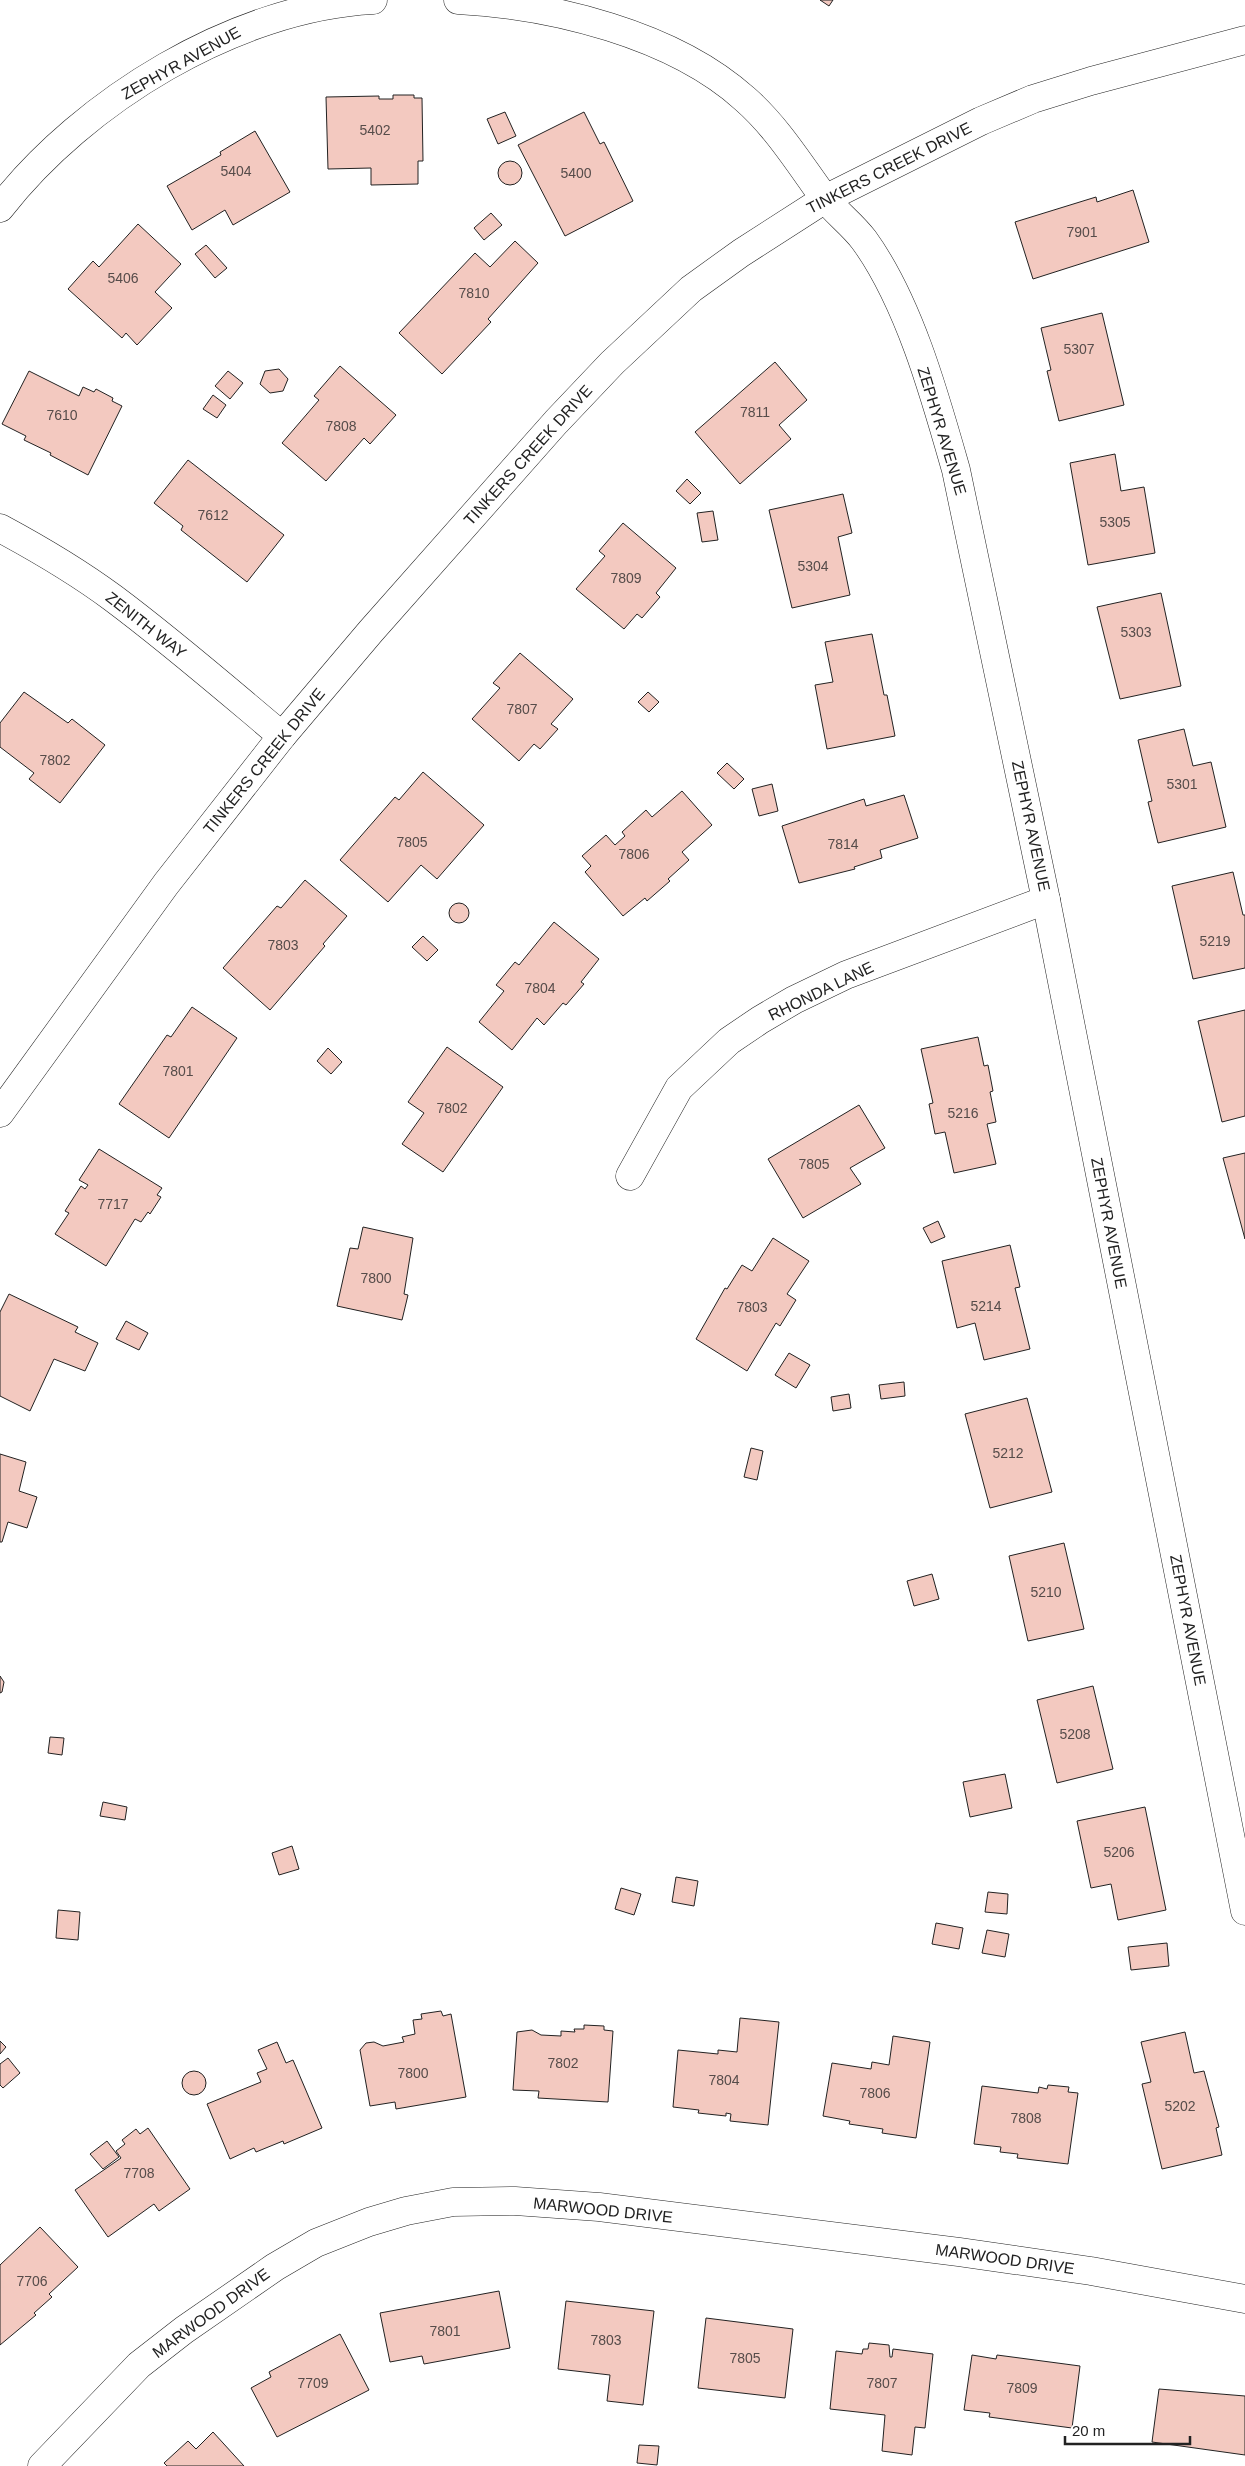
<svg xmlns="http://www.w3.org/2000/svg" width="1245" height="2466" viewBox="0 0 1245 2466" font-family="Arial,sans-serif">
<rect width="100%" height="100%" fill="#fff"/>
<!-- building -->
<g fill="#f3c9c0" stroke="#222">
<path d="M 820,0 L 833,0 L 829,6 Z"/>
<path d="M 393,95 L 414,95 L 414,98 L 422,98 L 423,161 L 418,161 L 418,184 L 371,185 L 371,168 L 328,169 L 326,97 L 379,96 L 379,99 L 393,99 Z"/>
<path d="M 505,112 L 516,136 L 498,144 L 487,119 Z"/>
<path d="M 584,112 L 600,144 L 604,142 L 633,201 L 565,236 L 518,145 Z"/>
<path d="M 255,131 L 290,192 L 233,225 L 225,210 L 192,230 L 167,186 L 221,155 L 220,152 Z"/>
<circle cx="510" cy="173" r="12"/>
<path d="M 1133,190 L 1149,242 L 1033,279 L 1015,222 L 1096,197 L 1097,202 Z"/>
<path d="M 491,213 L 502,225 L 484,240 L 474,228 Z"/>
<path d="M 138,224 L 181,264 L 155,292 L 172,308 L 137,345 L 126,333 L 122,338 L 68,289 L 93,261 L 99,267 Z"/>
<path d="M 515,241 L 538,263 L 488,319 L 491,322 L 442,374 L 399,333 L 475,253 L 490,267 Z"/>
<path d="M 206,245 L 227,268 L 215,278 L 195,254 Z"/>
<path d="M 1102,313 L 1124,405 L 1059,421 L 1047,371 L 1051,370 L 1041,328 Z"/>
<path d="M 775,362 L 807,400 L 779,425 L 791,439 L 740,484 L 695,432 Z"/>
<path d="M 340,366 L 396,415 L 370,444 L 364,438 L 326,481 L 282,443 L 319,400 L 314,396 Z"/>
<path d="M 279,369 L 288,379 L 283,391 L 270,393 L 260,384 L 265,371 Z"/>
<path d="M 29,371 L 79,396 L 83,387 L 94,392 L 96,389 L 113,398 L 112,401 L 122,406 L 88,475 L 50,455 L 51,453 L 24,440 L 26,436 L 2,424 Z"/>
<path d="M 228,371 L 243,383 L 230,399 L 215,386 Z"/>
<path d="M 213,395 L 226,405 L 217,418 L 203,409 Z"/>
<path d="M 1115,454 L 1121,491 L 1144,487 L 1155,553 L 1088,565 L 1070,463 Z"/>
<path d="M 188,460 L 284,535 L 247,582 L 181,530 L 183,526 L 154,503 Z"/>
<path d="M 687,479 L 701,493 L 690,504 L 676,491 Z"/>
<path d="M 843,494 L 852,533 L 838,537 L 850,595 L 792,608 L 769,510 Z"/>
<path d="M 713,511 L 718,540 L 702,542 L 697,513 Z"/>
<path d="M 623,523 L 676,568 L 656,593 L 660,597 L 642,618 L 637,614 L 624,629 L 576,589 L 605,556 L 599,551 Z"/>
<path d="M 1161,593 L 1181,686 L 1120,699 L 1097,607 Z"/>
<path d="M 872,634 L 884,695 L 887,695 L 895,736 L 827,749 L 815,685 L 833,682 L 825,642 Z"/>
<path d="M 520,653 L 573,699 L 551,724 L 558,729 L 540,749 L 534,744 L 519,761 L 472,719 L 500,688 L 493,683 Z"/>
<path d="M 24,692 L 68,723 L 72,719 L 105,745 L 60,803 L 29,779 L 34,773 L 0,747 L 0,723 Z"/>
<path d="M 648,692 L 659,702 L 649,712 L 638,702 Z"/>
<path d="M 1184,729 L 1193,766 L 1211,762 L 1226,827 L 1158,843 L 1148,802 L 1152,801 L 1138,740 Z"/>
<path d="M 727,763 L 744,779 L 734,789 L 717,773 Z"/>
<path d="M 423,772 L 484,825 L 437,879 L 421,865 L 388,902 L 340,860 L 395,797 L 399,800 Z"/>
<path d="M 772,784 L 778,811 L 759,816 L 752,789 Z"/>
<path d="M 682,791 L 712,825 L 682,852 L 689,860 L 668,879 L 670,881 L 647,901 L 645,898 L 623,916 L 585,872 L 591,866 L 582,856 L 606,835 L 615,845 L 625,836 L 622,832 L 646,810 L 652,817 Z"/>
<path d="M 904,795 L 918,838 L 880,850 L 882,858 L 854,867 L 855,869 L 799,883 L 782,826 L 864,799 L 866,806 Z"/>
<path d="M 1233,872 L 1243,915 L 1245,915 L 1245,968 L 1193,979 L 1172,886 Z"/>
<path d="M 305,880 L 347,916 L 323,944 L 325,946 L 270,1010 L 223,968 L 277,906 L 281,908 Z"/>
<circle cx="459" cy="913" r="10"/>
<path d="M 554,922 L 599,959 L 581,982 L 584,984 L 566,1005 L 563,1003 L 544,1025 L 537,1018 L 512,1050 L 479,1022 L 504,991 L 496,985 L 515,962 L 519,965 Z"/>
<path d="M 423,936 L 438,950 L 427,961 L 412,947 Z"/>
<path d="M 192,1007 L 237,1038 L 169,1138 L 119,1104 L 167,1035 L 171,1037 Z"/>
<path d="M 1245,1010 L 1245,1116 L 1222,1122 L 1198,1021 Z"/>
<path d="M 978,1037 L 984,1066 L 988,1065 L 993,1091 L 990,1092 L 996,1122 L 987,1124 L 996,1164 L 954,1173 L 945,1132 L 935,1134 L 929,1104 L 933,1103 L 921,1049 Z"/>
<path d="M 447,1047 L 503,1087 L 443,1172 L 402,1144 L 424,1113 L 408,1102 Z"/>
<path d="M 328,1048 L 342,1062 L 331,1074 L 317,1061 Z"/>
<path d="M 859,1105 L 885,1148 L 850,1168 L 861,1184 L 803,1218 L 768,1159 Z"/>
<path d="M 99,1149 L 162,1188 L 157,1195 L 161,1197 L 150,1214 L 148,1212 L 141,1222 L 135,1219 L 106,1266 L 55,1234 L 69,1213 L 65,1211 L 81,1186 L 85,1189 L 88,1185 L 79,1180 Z"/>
<path d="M 1245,1153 L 1245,1239 L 1223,1158 Z"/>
<path d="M 938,1221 L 945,1237 L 931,1243 L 923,1228 Z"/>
<path d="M 363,1227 L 413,1238 L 404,1294 L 408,1295 L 402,1320 L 337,1306 L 350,1248 L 358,1249 Z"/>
<path d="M 773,1238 L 809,1261 L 787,1294 L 796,1300 L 780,1326 L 776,1323 L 747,1371 L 696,1339 L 725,1288 L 727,1289 L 742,1265 L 752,1271 Z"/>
<path d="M 1010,1245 L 1020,1287 L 1015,1288 L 1030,1349 L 984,1360 L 975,1323 L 957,1328 L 942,1261 Z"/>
<path d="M 9,1294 L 78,1327 L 75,1332 L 98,1343 L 85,1371 L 54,1359 L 30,1411 L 0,1396 L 0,1312 Z"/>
<path d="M 126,1321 L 148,1333 L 139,1350 L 116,1339 Z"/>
<path d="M 789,1353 L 810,1365 L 796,1388 L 775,1375 Z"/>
<path d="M 904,1382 L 905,1396 L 881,1399 L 879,1385 Z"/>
<path d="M 849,1394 L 851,1408 L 833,1411 L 831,1397 Z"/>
<path d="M 1027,1398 L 1052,1492 L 990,1508 L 965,1414 Z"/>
<path d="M 751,1448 L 763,1451 L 757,1480 L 744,1477 Z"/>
<path d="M 0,1454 L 26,1462 L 19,1491 L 37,1497 L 27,1528 L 8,1522 L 2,1542 L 0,1542 Z"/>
<path d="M 1064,1543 L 1084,1629 L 1028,1641 L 1009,1556 Z"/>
<path d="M 932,1574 L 939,1599 L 914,1606 L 907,1581 Z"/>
<path d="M 0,1676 L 4,1682 L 2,1692 L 0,1693 Z"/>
<path d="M 1093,1686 L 1113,1769 L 1057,1783 L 1037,1700 Z"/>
<path d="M 50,1737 L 64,1738 L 62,1755 L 48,1753 Z"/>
<path d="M 1005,1774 L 1012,1808 L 970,1817 L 963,1782 Z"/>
<path d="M 103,1802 L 127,1807 L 125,1820 L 100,1816 Z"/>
<path d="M 1145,1807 L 1166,1910 L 1118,1920 L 1111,1884 L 1091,1888 L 1077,1821 Z"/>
<path d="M 292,1846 L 299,1869 L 279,1875 L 272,1853 Z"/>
<path d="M 676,1877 L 698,1881 L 694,1906 L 672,1902 Z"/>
<path d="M 621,1888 L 641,1894 L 634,1915 L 615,1909 Z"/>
<path d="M 988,1892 L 1008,1894 L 1007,1914 L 985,1912 Z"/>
<path d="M 58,1910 L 80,1912 L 78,1940 L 56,1938 Z"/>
<path d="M 936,1923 L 963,1928 L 959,1949 L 932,1944 Z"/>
<path d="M 987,1930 L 1009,1934 L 1005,1957 L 982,1953 Z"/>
<path d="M 1167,1943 L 1169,1966 L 1131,1970 L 1128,1947 Z"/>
<path d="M 441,2011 L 443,2016 L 451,2014 L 466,2097 L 396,2109 L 395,2102 L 370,2106 L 360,2050 L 366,2043 L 374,2042 L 383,2046 L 404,2042 L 402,2037 L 415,2034 L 413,2020 L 422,2019 L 421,2014 Z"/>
<path d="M 740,2018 L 779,2022 L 768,2125 L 730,2121 L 731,2114 L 726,2113 L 726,2116 L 698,2113 L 699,2110 L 673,2107 L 678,2050 L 718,2054 L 718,2050 L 737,2052 Z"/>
<path d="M 584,2025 L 604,2026 L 604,2030 L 613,2031 L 608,2102 L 538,2098 L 539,2091 L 513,2090 L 517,2032 L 532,2030 L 541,2035 L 561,2036 L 561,2031 L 575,2032 L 574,2029 L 584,2029 Z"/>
<path d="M 1185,2032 L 1194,2073 L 1204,2071 L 1219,2127 L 1216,2128 L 1222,2155 L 1162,2169 L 1142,2084 L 1151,2082 L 1141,2042 Z"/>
<path d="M 893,2036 L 930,2042 L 916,2138 L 882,2133 L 883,2129 L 849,2124 L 850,2121 L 823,2116 L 832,2063 L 871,2069 L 872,2062 L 889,2065 Z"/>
<path d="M 0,2041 L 6,2047 L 0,2054 Z"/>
<path d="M 277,2042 L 286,2063 L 293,2060 L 322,2128 L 284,2144 L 283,2141 L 256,2152 L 254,2148 L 230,2159 L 207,2104 L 261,2082 L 257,2073 L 267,2069 L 258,2050 Z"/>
<path d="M 8,2058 L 20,2073 L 3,2088 L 0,2085 L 0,2064 Z"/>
<circle cx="194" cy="2083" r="12"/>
<path d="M 1048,2085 L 1069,2087 L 1068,2092 L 1078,2093 L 1068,2164 L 1017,2158 L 1018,2154 L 1000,2152 L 1001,2147 L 974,2144 L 982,2086 L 1038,2093 L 1039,2087 L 1047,2089 Z"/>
<path d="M 148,2128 L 190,2189 L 159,2211 L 154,2204 L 108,2237 L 75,2190 L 121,2158 L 116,2151 L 125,2144 L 122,2140 L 136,2129 L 140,2134 Z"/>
<path d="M 107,2141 L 119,2157 L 103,2169 L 90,2154 Z"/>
<path d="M 40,2227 L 78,2267 L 49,2294 L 52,2297 L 34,2313 L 36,2315 L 0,2345 L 0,2265 Z"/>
<path d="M 499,2291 L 510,2348 L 424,2364 L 422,2356 L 390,2362 L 380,2313 Z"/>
<path d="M 566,2301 L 654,2311 L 643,2405 L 607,2401 L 610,2375 L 558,2369 Z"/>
<path d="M 706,2318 L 793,2329 L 785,2398 L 698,2388 Z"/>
<path d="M 340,2334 L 369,2390 L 277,2437 L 251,2388 L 271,2377 L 269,2372 Z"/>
<path d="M 869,2343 L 889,2345 L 890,2357 L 892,2357 L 893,2349 L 933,2354 L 925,2428 L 915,2427 L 912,2455 L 882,2451 L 885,2415 L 830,2409 L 836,2351 L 862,2354 L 863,2349 L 868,2349 Z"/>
<path d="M 972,2355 L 996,2359 L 997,2355 L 1080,2366 L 1072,2428 L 989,2417 L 990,2413 L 964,2410 Z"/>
<path d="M 1159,2389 L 1245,2396 L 1245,2455 L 1152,2442 Z"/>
<path d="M 213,2432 L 244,2466 L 167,2466 L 164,2463 L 188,2441 L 196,2449 Z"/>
<path d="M 639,2445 L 659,2446 L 657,2465 L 637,2463 Z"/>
</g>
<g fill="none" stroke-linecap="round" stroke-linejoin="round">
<!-- minor casing -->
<g stroke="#222" stroke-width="29">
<g id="minor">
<path d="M 458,0 C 552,5 673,34 745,99 C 776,126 799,163 823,196 C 835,212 852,224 864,240 C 909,302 935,396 956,470 L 1046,900 L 1245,1911"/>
<path d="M 0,208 C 83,101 236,7 373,0"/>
<path d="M 0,528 C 39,549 78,572 113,598 C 172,642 226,689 282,736"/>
<path d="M 0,1113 L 166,884 L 282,736 L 371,631 L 556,422 L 612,363 L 691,289 L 741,253 L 825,199 L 981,121 L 1033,99 L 1091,81 L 1245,40"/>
<path d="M 630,1176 L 679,1088 L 729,1041 L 760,1020 L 794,1000 L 846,975 L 1046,900"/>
<path d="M 42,2466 L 139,2365 L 184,2330 L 275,2267 L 316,2243 L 369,2222 L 406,2211 L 453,2202 L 515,2201 L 599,2207 L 959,2252 L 1091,2271 L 1245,2299"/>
</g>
</g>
<!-- minor -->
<use href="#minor" stroke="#fff" stroke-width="28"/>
</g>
<g text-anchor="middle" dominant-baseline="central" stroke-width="4" stroke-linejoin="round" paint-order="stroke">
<!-- number labels -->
<g font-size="14" fill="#564c4a">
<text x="375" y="130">5402</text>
<text x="236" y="171">5404</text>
<text x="576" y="173">5400</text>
<text x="1082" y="232">7901</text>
<text x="123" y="278">5406</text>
<text x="474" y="293">7810</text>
<text x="1079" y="349">5307</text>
<text x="755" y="412">7811</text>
<text x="62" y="415">7610</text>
<text x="341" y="426">7808</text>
<text x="213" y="515">7612</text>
<text x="1115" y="522">5305</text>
<text x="813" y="566">5304</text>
<text x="626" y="578">7809</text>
<text x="1136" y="632">5303</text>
<text x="522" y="709">7807</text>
<text x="55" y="760">7802</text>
<text x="1182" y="784">5301</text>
<text x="412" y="842">7805</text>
<text x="843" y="844">7814</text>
<text x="634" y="854">7806</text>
<text x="1215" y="941">5219</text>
<text x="283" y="945">7803</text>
<text x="540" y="988">7804</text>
<text x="178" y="1071">7801</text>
<text x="452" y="1108">7802</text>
<text x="963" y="1113">5216</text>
<text x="814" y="1164">7805</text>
<text x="113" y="1204">7717</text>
<text x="376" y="1278">7800</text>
<text x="986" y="1306">5214</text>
<text x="752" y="1307">7803</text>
<text x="1008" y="1453">5212</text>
<text x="1046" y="1592">5210</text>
<text x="1075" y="1734">5208</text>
<text x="1119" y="1852">5206</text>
<text x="563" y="2063">7802</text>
<text x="413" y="2073">7800</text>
<text x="724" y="2080">7804</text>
<text x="875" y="2093">7806</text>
<text x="1180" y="2106">5202</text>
<text x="1026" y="2118">7808</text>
<text x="139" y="2173">7708</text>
<text x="32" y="2281">7706</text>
<text x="445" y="2331">7801</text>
<text x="606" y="2340">7803</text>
<text x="745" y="2358">7805</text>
<text x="313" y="2383">7709</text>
<text x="882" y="2383">7807</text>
<text x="1022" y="2388">7809</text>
</g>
<!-- street labels -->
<g font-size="16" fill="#222" stroke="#fff">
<text transform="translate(181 63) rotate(-29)">ZEPHYR AVENUE</text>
<text transform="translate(889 168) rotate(-27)">TINKERS CREEK DRIVE</text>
<text transform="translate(942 431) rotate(73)">ZEPHYR AVENUE</text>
<text transform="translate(528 455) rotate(-48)">TINKERS CREEK DRIVE</text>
<text transform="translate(146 625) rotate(38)">ZENITH WAY</text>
<text transform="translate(264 761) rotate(-51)">TINKERS CREEK DRIVE</text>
<text transform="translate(1031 826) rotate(78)">ZEPHYR AVENUE</text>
<text transform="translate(821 991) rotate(-26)">RHONDA LANE</text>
<text transform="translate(1109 1223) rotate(79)">ZEPHYR AVENUE</text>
<text transform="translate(1188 1620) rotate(79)">ZEPHYR AVENUE</text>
<text transform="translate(603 2210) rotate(6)">MARWOOD DRIVE</text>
<text transform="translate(1005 2259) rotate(8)">MARWOOD DRIVE</text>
<text transform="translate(211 2313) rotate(-36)">MARWOOD DRIVE</text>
</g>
</g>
<!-- scale -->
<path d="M1065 2436v8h125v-8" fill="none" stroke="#222222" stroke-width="2.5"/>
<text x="1072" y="2436" font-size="15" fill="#222222" stroke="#ffffff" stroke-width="4" paint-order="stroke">20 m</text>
</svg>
